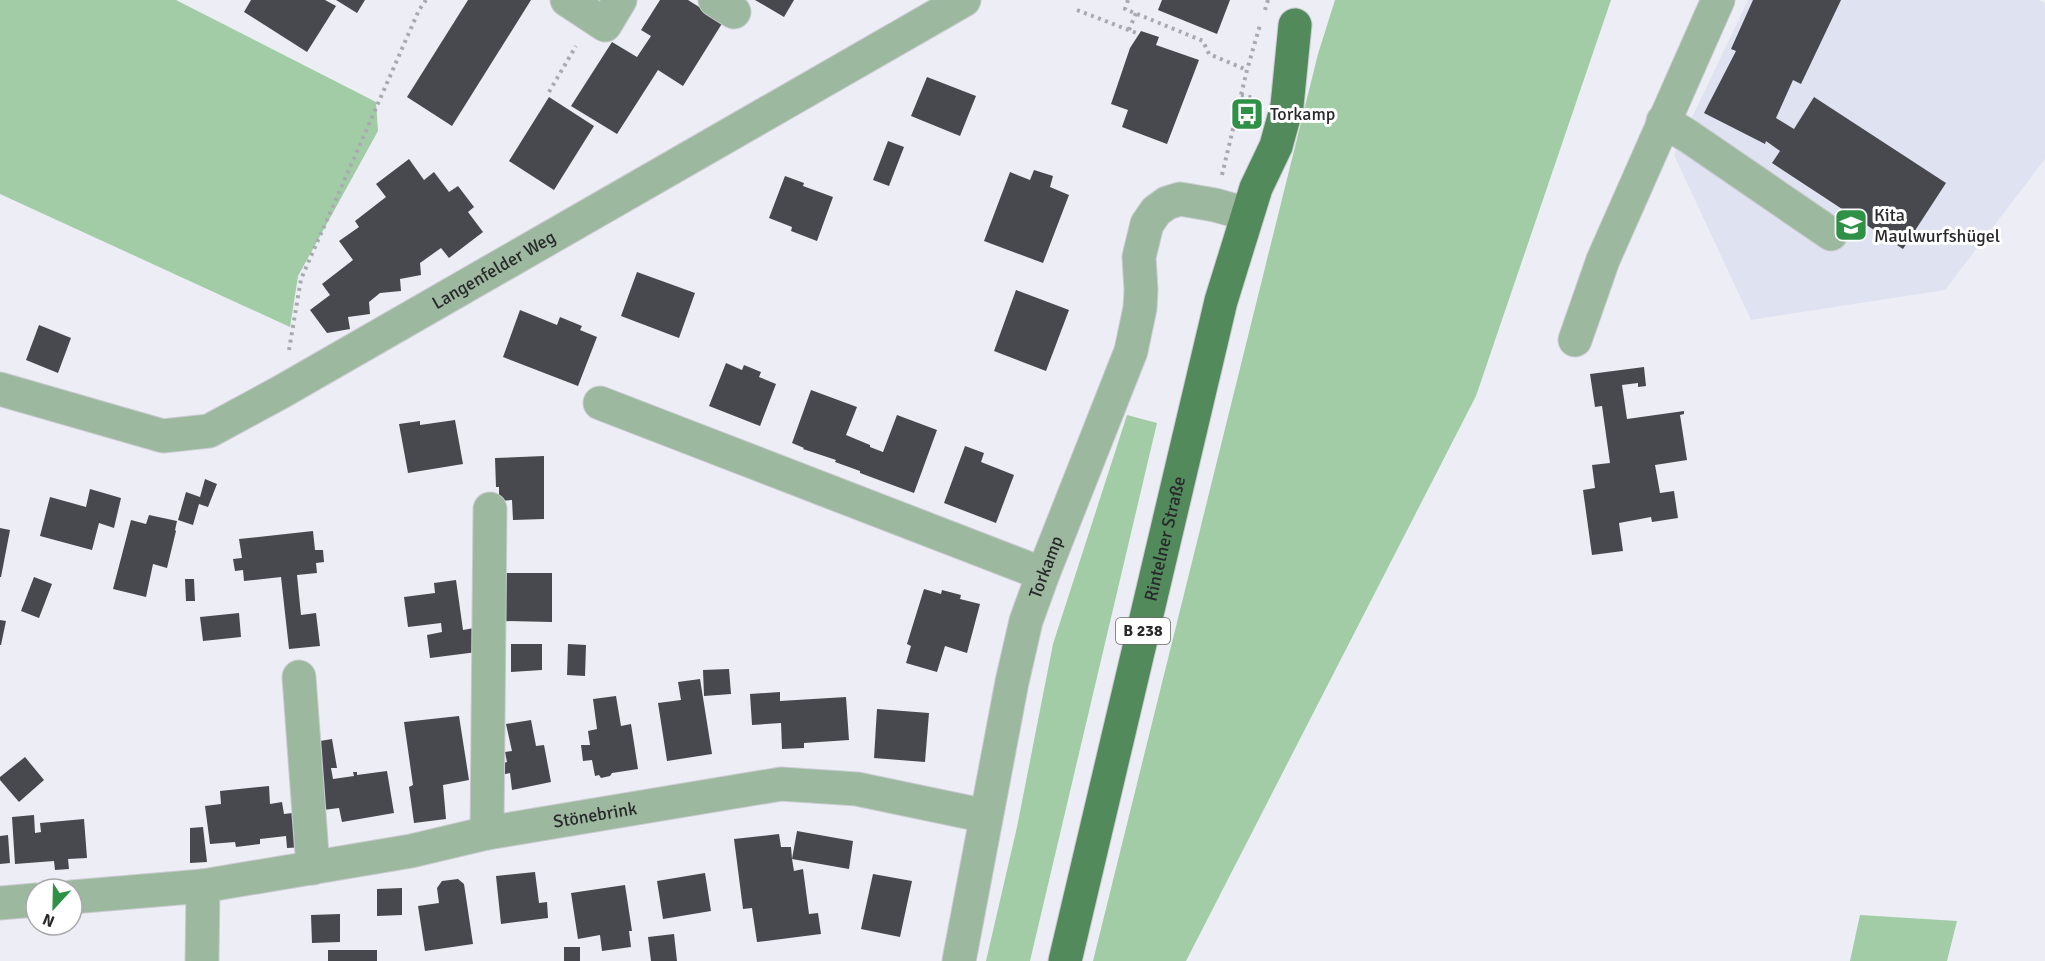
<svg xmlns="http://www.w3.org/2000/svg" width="2045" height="961" viewBox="0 0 2045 961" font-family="Signika,sans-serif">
<rect width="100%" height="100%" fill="#edeef5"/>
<!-- built -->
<path fill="#dfe3f1" d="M 1748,0 L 2038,0 L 2045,3 L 2045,159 L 1945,290 L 1751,320 L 1674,155 Z"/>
<!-- green -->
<g fill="#a1cca6">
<path d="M 0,0 L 176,0 L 376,102 L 378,131 L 298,276 L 290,327 L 0,194 Z"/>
<path d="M 1335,0 L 1611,0 L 1476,396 L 1186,961 L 1093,961 L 1318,54 Z"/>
<path d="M 1127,415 L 1157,423 L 1030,961 L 986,961 L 1017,827 L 1053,644 Z"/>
<path d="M 1860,915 L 1957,921 L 1947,961 L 1850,961 Z"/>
</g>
<!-- building -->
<g fill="#47494e">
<path d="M 251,0 L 325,0 L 336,6 L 307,52 L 244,12 Z"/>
<path d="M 336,0 L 365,0 L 357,13 Z"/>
<path d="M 468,0 L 531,0 L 452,126 L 407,97 Z"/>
<path d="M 660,0 L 688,0 L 723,22 L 683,86 L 658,70 L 617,134 L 571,106 L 612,42 L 637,57 L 651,36 L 641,30 Z"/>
<path d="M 755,0 L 794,0 L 784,17 Z"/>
<path d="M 1162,0 L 1230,0 L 1217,34 L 1158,10 Z"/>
<path d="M 1753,0 L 1841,0 L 1801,84 L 1793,80 L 1776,118 L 1794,129 L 1814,97 L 1946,183 L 1903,249 L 1772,163 L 1780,151 L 1766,141 L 1765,144 L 1704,113 L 1736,51 L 1731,49 Z"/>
<path d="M 1141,31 L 1159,37 L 1156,45 L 1199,60 L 1167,144 L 1122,127 L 1128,110 L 1111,104 L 1130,48 Z"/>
<path d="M 927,77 L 976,96 L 960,136 L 911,116 Z"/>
<path d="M 549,97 L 594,126 L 554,190 L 509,161 Z"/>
<path d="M 888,141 L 904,147 L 889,186 L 873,180 Z"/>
<path d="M 409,159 L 424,180 L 434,172 L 449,192 L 458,186 L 474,207 L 468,212 L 483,232 L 449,258 L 441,248 L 420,263 L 421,275 L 400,279 L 401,291 L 380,293 L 369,302 L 370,314 L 348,317 L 350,329 L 327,333 L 310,310 L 330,295 L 322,284 L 353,260 L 339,241 L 359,227 L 355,221 L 386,197 L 376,184 Z"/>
<path d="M 1034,170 L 1053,176 L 1050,187 L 1069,195 L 1043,263 L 984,241 L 1010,172 L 1030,180 Z"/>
<path d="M 785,176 L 804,183 L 803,186 L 833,197 L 817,241 L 791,231 L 792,227 L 769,218 Z"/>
<path d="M 637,272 L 695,293 L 679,338 L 621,316 Z"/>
<path d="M 1016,290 L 1069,310 L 1046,371 L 994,351 Z"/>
<path d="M 520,310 L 557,325 L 560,317 L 582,326 L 580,330 L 597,337 L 578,386 L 503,357 Z"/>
<path d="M 39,325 L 71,338 L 58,373 L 26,360 Z"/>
<path d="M 726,363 L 742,370 L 744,365 L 761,372 L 759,377 L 776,384 L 760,426 L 709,406 Z"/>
<path d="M 1644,367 L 1646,386 L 1638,387 L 1638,383 L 1622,385 L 1627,419 L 1684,411 L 1684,414 L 1680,415 L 1687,460 L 1655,465 L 1660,493 L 1674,491 L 1678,518 L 1652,522 L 1651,517 L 1619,523 L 1623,551 L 1592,555 L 1583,490 L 1595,488 L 1592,465 L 1610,463 L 1602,406 L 1595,407 L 1590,374 Z"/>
<path d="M 811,390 L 857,407 L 846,435 L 870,445 L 870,447 L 883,452 L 897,415 L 937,430 L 914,493 L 860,473 L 860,471 L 835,462 L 836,460 L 803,449 L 804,448 L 792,443 Z"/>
<path d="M 455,420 L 463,464 L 408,473 L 399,424 L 420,421 L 420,425 Z"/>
<path d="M 965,446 L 984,453 L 981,462 L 1014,475 L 996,523 L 944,503 Z"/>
<path d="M 544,456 L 544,519 L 513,520 L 512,500 L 499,501 L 499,487 L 496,487 L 495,458 Z"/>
<path d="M 205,479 L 217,484 L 208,507 L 199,504 L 193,525 L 178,520 L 186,492 L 200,497 Z"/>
<path d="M 90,489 L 121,498 L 114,528 L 99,523 L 92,550 L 40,536 L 50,497 L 86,507 Z"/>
<path d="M 149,515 L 177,521 L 175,530 L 176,531 L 167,568 L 153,564 L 146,597 L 113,589 L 131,520 L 146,524 Z"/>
<path d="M 0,528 L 10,530 L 1,577 L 0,577 Z"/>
<path d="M 313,531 L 315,550 L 323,550 L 324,562 L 316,563 L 317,573 L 297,575 L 301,615 L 316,613 L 320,646 L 289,649 L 281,577 L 244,581 L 243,570 L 235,571 L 233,559 L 242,558 L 239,539 Z"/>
<path d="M 498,573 L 552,573 L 552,622 L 502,621 Z"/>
<path d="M 34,577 L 52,584 L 39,618 L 21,611 Z"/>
<path d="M 185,579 L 194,579 L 195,601 L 186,601 Z"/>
<path d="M 456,580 L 463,630 L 474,628 L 477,652 L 430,658 L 427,635 L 442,632 L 441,623 L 408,627 L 404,597 L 435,593 L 434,583 Z"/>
<path d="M 924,589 L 941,594 L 942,590 L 961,595 L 960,599 L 980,604 L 967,653 L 945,646 L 937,672 L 906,663 L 911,646 L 907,644 Z"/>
<path d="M 239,613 L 241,637 L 203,641 L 200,617 Z"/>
<path d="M 0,620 L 6,621 L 1,645 L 0,645 Z"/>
<path d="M 511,644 L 542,644 L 542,670 L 511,672 Z"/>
<path d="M 568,644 L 586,645 L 585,676 L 567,675 Z"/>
<path d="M 729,669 L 731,694 L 704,696 L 703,670 Z"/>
<path d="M 700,679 L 712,754 L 667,761 L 658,703 L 681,700 L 678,682 Z"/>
<path d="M 780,692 L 780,701 L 846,697 L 849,740 L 804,743 L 804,748 L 782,749 L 781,723 L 752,725 L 750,694 Z"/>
<path d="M 616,696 L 621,726 L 631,724 L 638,769 L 612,773 L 610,776 L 601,778 L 599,775 L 595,776 L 592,760 L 583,761 L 581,745 L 590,745 L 588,731 L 597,729 L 593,699 Z"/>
<path d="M 877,709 L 929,713 L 925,762 L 874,758 Z"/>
<path d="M 459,716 L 469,780 L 443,785 L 446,819 L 414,823 L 409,787 L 413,785 L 404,722 Z"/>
<path d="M 531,720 L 536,746 L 544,745 L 551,782 L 512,790 L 510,773 L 501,775 L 499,764 L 507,762 L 505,752 L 512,751 L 506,724 Z"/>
<path d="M 332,739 L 337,768 L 331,768 L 333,779 L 354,776 L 353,772 L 357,772 L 357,775 L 387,771 L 394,813 L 342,822 L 339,808 L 323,810 L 314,742 Z"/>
<path d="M 25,757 L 44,780 L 19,802 L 0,780 L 0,777 Z"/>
<path d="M 269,786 L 270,804 L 282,802 L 284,814 L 301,812 L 304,847 L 287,848 L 286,836 L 260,839 L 260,844 L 236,847 L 235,842 L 210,844 L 205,806 L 221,804 L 220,791 Z"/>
<path d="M 34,815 L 35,833 L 41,832 L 40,823 L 84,819 L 87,858 L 68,859 L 69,869 L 55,870 L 54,861 L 15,864 L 12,817 Z"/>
<path d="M 203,827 L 207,862 L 190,863 L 190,828 Z"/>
<path d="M 797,831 L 853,841 L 849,869 L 792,859 L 794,871 L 803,869 L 809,914 L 818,913 L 821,934 L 757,942 L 752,908 L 743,909 L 734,839 L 779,834 L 781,847 L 791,847 L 792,859 Z"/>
<path d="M 8,835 L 10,863 L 0,864 L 0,836 Z"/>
<path d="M 535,872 L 539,903 L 547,902 L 548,918 L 501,924 L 496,876 Z"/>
<path d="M 705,873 L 711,911 L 663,919 L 657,881 Z"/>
<path d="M 873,874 L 912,881 L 900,937 L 861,929 Z"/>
<path d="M 458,879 L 464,884 L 473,944 L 425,951 L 418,906 L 439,903 L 437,888 L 442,881 Z"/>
<path d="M 625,885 L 632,931 L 629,931 L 631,947 L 602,951 L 600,935 L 578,939 L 571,893 Z"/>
<path d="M 402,888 L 402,915 L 377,916 L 377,889 Z"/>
<path d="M 340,914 L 340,942 L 312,943 L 311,915 Z"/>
<path d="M 674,934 L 677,961 L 651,961 L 648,937 Z"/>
<rect x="564" y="947" width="16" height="14"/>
<rect x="328" y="950" width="49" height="11"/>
</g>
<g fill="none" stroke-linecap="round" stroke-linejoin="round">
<!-- minor casing -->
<g stroke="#cacbd1" stroke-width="35">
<g id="minor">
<path d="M 567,0 L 605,25 L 620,0"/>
<path d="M 715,0 L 734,12"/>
<path d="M 1663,121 L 1688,136 L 1831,234"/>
<path d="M 1575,340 L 1603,260 L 1718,0"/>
<path id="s1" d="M 0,389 L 163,436 L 209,431 L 281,392 L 964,0"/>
<path d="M 600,403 L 1043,574"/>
<path d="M 299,677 L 313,868"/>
<path d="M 487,833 L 490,509"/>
<path id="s2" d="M 72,897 L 203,886 L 411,851 L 487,833 L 781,784 L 857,789 L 986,816"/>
<path d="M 0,903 L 36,900"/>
<path d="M 202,961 L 203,886"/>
<path id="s3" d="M 959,961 L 1012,682 L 1026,621 L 1043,574 L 1131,351 L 1140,308 L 1141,290 L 1139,257 L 1147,224 L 1156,211 L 1167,203 L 1180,199 L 1215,205 L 1247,214"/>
</g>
</g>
<!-- major casing -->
<g stroke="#cacbd1" stroke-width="35">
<g id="major">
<path id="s4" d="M 1065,961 L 1221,301 L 1256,188 L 1276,146 L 1287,106 L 1295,25"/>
</g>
</g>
<!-- path -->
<g stroke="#a9aaaf" stroke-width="4" stroke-dasharray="3 4.5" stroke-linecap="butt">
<path d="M 1128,0 L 1125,9 L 1203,41 L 1209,54 L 1247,70"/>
<path d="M 1077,10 L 1139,34"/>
<path d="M 1265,10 L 1268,0"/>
<path d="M 1129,30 L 1136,13"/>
<path d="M 549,92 L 576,46"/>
<path d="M 1241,95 L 1254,98"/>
<path d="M 1222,175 L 1247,70 L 1260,25"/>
<path d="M 289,350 L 301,279 L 419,10 L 426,0"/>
</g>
<!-- minor -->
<use href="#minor" stroke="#9cb99f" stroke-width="33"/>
<!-- major -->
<use href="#major" stroke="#538a5b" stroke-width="33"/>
</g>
<!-- icons -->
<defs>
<g id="bus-square" transform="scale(1.725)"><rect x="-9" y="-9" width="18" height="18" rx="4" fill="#2f9146" stroke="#fff"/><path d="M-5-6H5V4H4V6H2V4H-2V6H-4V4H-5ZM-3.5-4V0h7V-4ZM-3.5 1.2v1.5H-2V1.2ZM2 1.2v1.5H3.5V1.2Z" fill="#fff"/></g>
<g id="school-square" transform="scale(1.725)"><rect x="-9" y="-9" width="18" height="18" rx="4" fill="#2f9146" stroke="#fff"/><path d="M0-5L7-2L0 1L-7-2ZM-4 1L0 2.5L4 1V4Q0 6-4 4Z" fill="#fff"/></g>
</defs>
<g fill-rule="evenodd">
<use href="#bus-square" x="1247" y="114"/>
<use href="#school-square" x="1851" y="225"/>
</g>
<g text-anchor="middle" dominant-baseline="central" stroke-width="6" stroke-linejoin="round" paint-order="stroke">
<!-- shield labels -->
<rect fill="#fff" stroke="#69696b" stroke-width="1.5" x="1116" y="618" width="54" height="26" rx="4.5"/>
<g font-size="16" font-weight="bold" fill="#29292c">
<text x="1143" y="631">B 238</text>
</g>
<!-- poi labels -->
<g font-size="18" fill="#29292c" stroke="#fff" text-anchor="start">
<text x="1270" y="114">Torkamp</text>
<text x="1874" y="215">Kita<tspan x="1874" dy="21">Maulwurfshügel</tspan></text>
</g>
<!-- street labels -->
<g font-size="18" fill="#29292c" stroke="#fff">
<text stroke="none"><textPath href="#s1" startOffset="543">Langenfelder Weg</textPath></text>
<text stroke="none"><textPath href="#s4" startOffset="434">Rintelner Straße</textPath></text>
<text stroke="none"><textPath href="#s3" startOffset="404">Torkamp</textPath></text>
<text stroke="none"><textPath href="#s2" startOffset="530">Stönebrink</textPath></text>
</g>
</g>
<!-- north arrow -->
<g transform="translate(54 907) rotate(202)"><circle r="28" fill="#ffffff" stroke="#a9a9ab" stroke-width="1.5"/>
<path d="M0-4.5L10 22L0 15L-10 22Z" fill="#2f9146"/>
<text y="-9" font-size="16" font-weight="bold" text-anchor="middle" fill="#29292c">N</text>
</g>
</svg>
